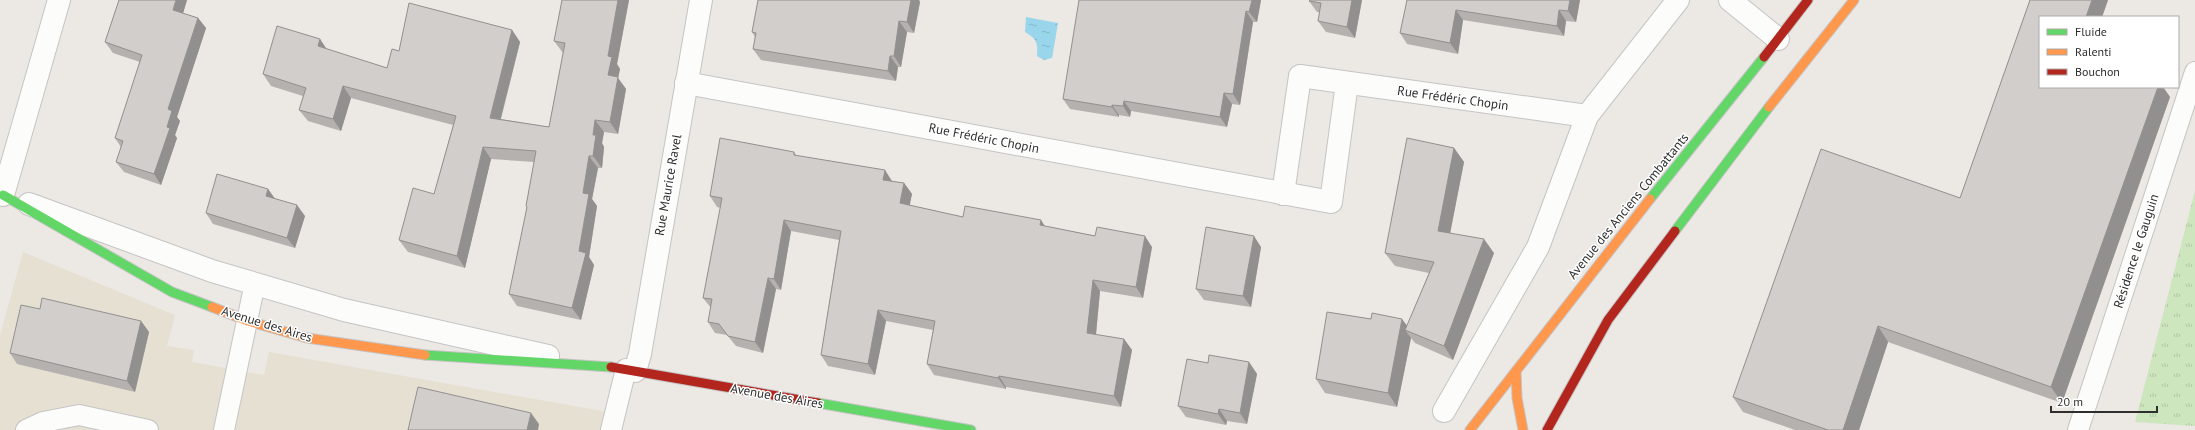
<svg xmlns="http://www.w3.org/2000/svg" width="2195" height="430" viewBox="0 0 2195 430" font-family="'PT Sans',sans-serif">
<defs>
<pattern id="grass-tufts" width="24" height="20" patternUnits="userSpaceOnUse"><rect width="24" height="20" fill="#cee6be"/><path d="M3 7l-1-3M5 7V3M7 7l1-3M15 17l-1-3M17 17v-4M19 17l1-3" fill="none" stroke="#b1c6a4"/></pattern>
<pattern id="water-ripples" width="26" height="14" patternUnits="userSpaceOnUse"><rect width="26" height="14" fill="#99d6ec"/><path d="M2 4q2-2 4 0t4 0M15 11q2-2 4 0t4 0" fill="none" stroke="#84b8cb"/></pattern>
</defs>
<rect width="100%" height="100%" fill="#ece8e4"/>
<!-- education -->
<path fill="#e6e0d3" d="M 23,252 L 175,315 L 167,346 L 194,350 L 192,362 L 264,375 L 269,352 L 608,412 L 604,430 L 0,430 L 0,335 Z"/>
<!-- grass -->
<path fill="url(#grass-tufts)" d="M 2195,191 L 2195,426 L 2135,422 Z"/>
<!-- water -->
<path fill="url(#water-ripples)" d="M 1026,17 L 1058,23 L 1052,58 L 1044,60 L 1037,56 C 1038,43 1037,39 1025,32 Z"/>
<g fill="none" stroke-linecap="round" stroke-linejoin="round">
<!-- lane casing -->
<g stroke="#c5c4c5" stroke-width="22">
<g id="lane">
<path d="M 26,430 L 43,422 L 79,415 L 148,430"/>
<path d="M 224,430 L 255,283"/>
<path d="M 611,430 L 626,369"/>
<path d="M 2078,430 L 2195,72"/>
</g>
</g>
<!-- street casing -->
<g stroke="#c5c4c5" stroke-width="24">
<g id="street">
<path d="M 1730,0 L 1778,39"/>
<path d="M 686,83 L 1331,202 L 1347,83"/>
<path d="M 1283,194 L 1300,76 L 1587,116 L 1678,0"/>
<path d="M 3,195 L 59,0"/>
<path d="M 29,204 L 212,271 L 344,310 L 548,356"/>
<path d="M 635,371 L 640,354 L 701,0"/>
<path d="M 1444,411 L 1538,247 L 1587,116"/>
</g>
</g>
<!-- fast casing -->
<g stroke="#c5c4c5" stroke-width="11">
<g id="fast">
<path d="M 3,195 L 172,292 L 212,307"/>
<path d="M 1650,199 L 1764,57"/>
<path d="M 1675,231 L 1769,107"/>
<path d="M 425,355 L 611,367"/>
<path d="M 818,403 L 971,430"/>
</g>
</g>
<!-- slow casing -->
<g stroke="#c5c4c5" stroke-width="11">
<g id="slow">
<path d="M 1769,107 L 1854,0"/>
<path d="M 212,307 L 248,321 L 307,338 L 425,355"/>
<path d="M 1516,371 L 1517,398 L 1523,430"/>
<path d="M 1470,430 L 1650,199"/>
</g>
</g>
<!-- jam casing -->
<g stroke="#c5c4c5" stroke-width="11">
<g id="jam">
<path d="M 1764,57 L 1808,0"/>
<path d="M 611,367 L 818,403"/>
<path d="M 1547,430 L 1608,320 L 1675,231"/>
</g>
</g>
<!-- lane -->
<use href="#lane" stroke="#fcfcfb" stroke-width="20"/>
<!-- street -->
<use href="#street" stroke="#fcfcfb" stroke-width="22"/>
<!-- fast -->
<use href="#fast" stroke="#63d668" stroke-width="9"/>
<!-- slow -->
<use href="#slow" stroke="#ff974d" stroke-width="9"/>
<!-- jam -->
<use href="#jam" stroke="#b3261e" stroke-width="9"/>
</g>
<!-- wall -->
<g fill="#b4b1af">
<path d="M 187,0 L 183,13 L 198,18 L 206,28 L 177,117 L 180,121 L 175,135 L 177,138 L 161,185 L 124,172 L 116,162 L 121,147 L 115,138 L 140,62 L 113,53 L 105,42 Z"/>
<path d="M 562,0 L 629,0 L 617,64 L 620,69 L 618,78 L 626,89 L 618,134 L 604,132 L 602,143 L 604,147 L 602,168 L 598,168 L 592,199 L 597,206 L 589,257 L 594,265 L 581,320 L 517,306 L 509,294 L 527,208 L 526,206 L 534,162 L 491,159 L 465,268 L 408,252 L 399,240 L 434,194 L 453,125 L 351,98 L 341,131 L 308,121 L 299,110 L 303,96 L 271,86 L 263,74 L 320,39 L 326,49 L 387,68 L 399,51 L 512,30 L 520,42 L 501,119 L 549,127 L 563,53 L 554,41 Z"/>
<path d="M 758,0 L 919,0 L 920,2 L 914,33 L 907,32 L 901,67 L 898,67 L 896,81 L 761,60 L 753,49 L 755,37 L 752,32 Z"/>
<path d="M 1261,0 L 1257,22 L 1253,22 L 1240,105 L 1232,104 L 1227,127 L 1131,111 L 1130,117 L 1119,115 L 1119,117 L 1070,109 L 1063,99 Z"/>
<path d="M 1362,0 L 1355,38 L 1326,32 L 1318,21 L 1320,12 L 1317,12 L 1309,1 Z"/>
<path d="M 1407,0 L 1580,0 L 1576,22 L 1566,21 L 1564,36 L 1463,20 L 1458,54 L 1407,44 L 1400,33 Z"/>
<path d="M 2030,0 L 2108,0 L 2102,17 L 2040,17 L 2040,87 L 2163,87 L 2170,97 L 2062,403 L 1888,342 L 1859,430 L 1795,430 L 1743,412 L 1733,397 L 1960,198 Z"/>
<path d="M 1454,148 L 1464,162 L 1450,233 L 1494,253 L 1453,360 L 1415,343 L 1411,338 L 1397,407 L 1325,393 L 1316,379 L 1407,326 L 1429,273 L 1395,266 L 1385,253 Z"/>
<path d="M 794,152 L 796,155 L 892,181 L 904,183 L 912,194 L 909,205 L 963,217 L 1045,226 L 1152,247 L 1143,298 L 1100,291 L 1096,335 L 1124,339 L 1132,350 L 1121,407 L 1006,387 L 1006,389 L 934,375 L 927,364 L 933,330 L 886,321 L 875,375 L 828,366 L 821,355 L 839,240 L 791,231 L 781,290 L 776,289 L 763,353 L 736,346 L 727,335 L 715,333 L 708,322 L 711,308 L 703,298 L 721,208 L 717,207 L 710,196 Z"/>
<path d="M 268,189 L 274,198 L 305,216 L 295,248 L 213,224 L 206,213 Z"/>
<path d="M 1261,247 L 1251,307 L 1204,300 L 1196,289 Z"/>
<path d="M 141,321 L 149,332 L 135,392 L 17,364 L 10,353 Z"/>
<path d="M 1249,362 L 1257,374 L 1247,424 L 1227,421 L 1226,425 L 1186,417 L 1178,406 L 1208,363 Z"/>
</g>
<!-- shaded-wall -->
<g fill="#92908e">
<path d="M 176,0 L 187,0 L 181,20 L 173,10 Z"/>
<path d="M 618,0 L 629,0 L 617,64 L 620,69 L 618,78 L 626,89 L 618,134 L 610,122 L 608,75 L 608,56 Z"/>
<path d="M 911,0 L 919,0 L 920,2 L 914,33 L 907,22 Z"/>
<path d="M 1252,0 L 1261,0 L 1257,22 L 1249,12 Z"/>
<path d="M 1352,0 L 1362,0 L 1355,38 L 1347,27 Z"/>
<path d="M 1570,0 L 1580,0 L 1576,22 L 1568,11 Z"/>
<path d="M 2092,0 L 2108,0 L 2102,17 L 2086,17 Z"/>
<path d="M 1456,10 L 1463,20 L 1458,54 L 1450,43 Z"/>
<path d="M 1559,10 L 1566,21 L 1564,36 L 1557,26 Z"/>
<path d="M 1246,11 L 1253,22 L 1240,105 L 1233,94 Z"/>
<path d="M 198,18 L 206,28 L 177,117 L 180,121 L 175,135 L 177,138 L 161,185 L 154,174 L 167,127 L 168,109 Z"/>
<path d="M 899,21 L 907,32 L 901,67 L 894,56 Z"/>
<path d="M 512,30 L 520,42 L 498,129 L 490,118 Z"/>
<path d="M 320,39 L 328,51 L 318,46 Z"/>
<path d="M 890,56 L 898,67 L 896,81 L 888,71 Z"/>
<path d="M 343,86 L 351,98 L 341,131 L 333,119 Z"/>
<path d="M 2158,87 L 2163,87 L 2170,97 L 2062,403 L 2051,387 Z"/>
<path d="M 1224,93 L 1232,104 L 1227,127 L 1220,117 Z"/>
<path d="M 1124,101 L 1131,111 L 1130,117 L 1123,106 Z"/>
<path d="M 1112,105 L 1119,115 L 1119,117 L 1112,107 Z"/>
<path d="M 595,120 L 604,132 L 602,143 L 604,147 L 602,168 L 593,156 L 593,135 Z"/>
<path d="M 483,147 L 491,159 L 465,268 L 457,256 Z"/>
<path d="M 1454,148 L 1464,162 L 1448,244 L 1438,231 Z"/>
<path d="M 589,156 L 598,168 L 592,199 L 597,206 L 589,257 L 594,265 L 581,320 L 572,308 L 579,251 L 583,193 Z"/>
<path d="M 885,170 L 892,181 L 883,180 Z"/>
<path d="M 904,183 L 912,194 L 908,214 L 900,203 Z"/>
<path d="M 268,189 L 276,200 L 266,196 Z"/>
<path d="M 297,205 L 305,216 L 295,248 L 287,238 Z"/>
<path d="M 784,220 L 791,231 L 781,290 L 774,279 Z"/>
<path d="M 1041,220 L 1048,231 L 1040,225 Z"/>
<path d="M 1145,236 L 1152,247 L 1143,298 L 1136,287 Z"/>
<path d="M 1254,236 L 1261,247 L 1251,307 L 1243,296 Z"/>
<path d="M 1484,239 L 1494,253 L 1453,360 L 1444,346 Z"/>
<path d="M 768,278 L 776,289 L 763,353 L 755,342 Z"/>
<path d="M 1093,280 L 1100,291 L 1095,344 L 1087,333 Z"/>
<path d="M 878,310 L 886,321 L 875,375 L 868,364 Z"/>
<path d="M 1402,319 L 1412,332 L 1405,330 L 1411,338 L 1397,407 L 1388,393 Z"/>
<path d="M 141,321 L 149,332 L 135,392 L 127,381 Z"/>
<path d="M 1878,326 L 1888,342 L 1859,430 L 1843,430 Z"/>
<path d="M 1124,339 L 1132,350 L 1121,407 L 1114,396 Z"/>
<path d="M 1249,362 L 1257,374 L 1247,424 L 1240,413 Z"/>
<path d="M 999,376 L 1006,387 L 1006,389 L 998,378 Z"/>
<path d="M 1219,409 L 1227,421 L 1226,425 L 1218,414 Z"/>
<path d="M 531,413 L 539,424 L 538,430 L 527,430 Z"/>
</g>
<!-- building -->
<g fill="#d1cecb" stroke="#92908e">
<path d="M 119,0 L 176,0 L 173,10 L 198,18 L 168,109 L 172,111 L 167,127 L 170,128 L 154,174 L 116,162 L 123,141 L 115,138 L 142,55 L 105,42 Z"/>
<path d="M 562,0 L 618,0 L 608,56 L 612,57 L 608,75 L 618,77 L 610,122 L 595,120 L 593,135 L 596,135 L 593,156 L 589,156 L 583,193 L 589,194 L 579,251 L 586,253 L 572,308 L 509,294 L 527,207 L 526,206 L 536,151 L 483,147 L 457,256 L 399,240 L 413,188 L 434,194 L 456,116 L 343,86 L 333,119 L 299,110 L 306,88 L 263,74 L 277,26 L 320,39 L 318,46 L 387,68 L 392,49 L 399,51 L 409,3 L 512,30 L 490,118 L 549,127 L 565,43 L 554,41 Z"/>
<path d="M 758,0 L 911,0 L 907,22 L 899,21 L 894,56 L 890,56 L 888,71 L 753,49 L 756,33 L 752,32 Z"/>
<path d="M 1079,0 L 1252,0 L 1249,12 L 1246,11 L 1233,94 L 1224,93 L 1220,117 L 1124,101 L 1123,106 L 1112,105 L 1112,107 L 1063,99 Z"/>
<path d="M 1310,0 L 1352,0 L 1347,27 L 1318,21 L 1321,3 L 1309,1 Z"/>
<path d="M 1407,0 L 1570,0 L 1568,11 L 1559,10 L 1557,26 L 1456,10 L 1450,43 L 1400,33 Z"/>
<path d="M 2030,0 L 2092,0 L 2086,17 L 2040,17 L 2040,87 L 2158,87 L 2051,387 L 1878,326 L 1843,430 L 1828,430 L 1733,397 L 1821,149 L 1960,198 Z"/>
<path d="M 720,138 L 794,152 L 794,155 L 885,170 L 883,180 L 904,183 L 900,203 L 963,217 L 965,206 L 1041,220 L 1040,225 L 1095,236 L 1097,227 L 1145,236 L 1136,287 L 1093,280 L 1087,333 L 1124,339 L 1114,396 L 999,376 L 998,378 L 927,364 L 935,321 L 878,310 L 868,364 L 821,355 L 841,231 L 784,220 L 774,279 L 768,278 L 755,342 L 728,336 L 719,324 L 708,322 L 712,299 L 703,298 L 722,198 L 710,196 Z"/>
<path d="M 1407,138 L 1454,148 L 1438,231 L 1484,239 L 1444,346 L 1405,330 L 1434,262 L 1385,253 Z"/>
<path d="M 217,174 L 268,189 L 266,196 L 297,205 L 287,238 L 206,213 Z"/>
<path d="M 1206,227 L 1254,236 L 1243,296 L 1196,289 Z"/>
<path d="M 42,298 L 141,321 L 127,381 L 10,353 L 21,305 L 40,309 Z"/>
<path d="M 1327,312 L 1371,319 L 1372,313 L 1402,319 L 1388,393 L 1316,379 Z"/>
<path d="M 1209,355 L 1249,362 L 1240,413 L 1219,409 L 1218,414 L 1178,406 L 1187,359 L 1208,363 Z"/>
<path d="M 418,387 L 531,413 L 527,430 L 408,430 Z"/>
</g>
<g text-anchor="middle" dominant-baseline="central" stroke-width="3" stroke-linejoin="round" paint-order="stroke">
<!-- street labels -->
<g font-size="13" fill="#2e2e2e" stroke="#fff">
<text transform="translate(1453 98) rotate(8)">Rue Frédéric Chopin</text>
<text transform="translate(984 138) rotate(11)">Rue Frédéric Chopin</text>
<text transform="translate(668 185) rotate(-80)">Rue Maurice Ravel</text>
<text transform="translate(1628 206) rotate(-51)">Avenue des Anciens Combattants</text>
<text transform="translate(2136 251) rotate(-72)">Résidence le Gauguin</text>
<text transform="translate(267 324) rotate(17)">Avenue des Aires</text>
<text transform="translate(777 396) rotate(10)">Avenue des Aires</text>
</g>
</g>
<!-- legend -->
<rect x="2039" y="16" width="140" height="72" fill="#ffffff" stroke="#ababab"/>
<rect x="2047" y="29" width="20" height="6" fill="#63d668" stroke="#ababab"/>
<text x="2075" y="36" font-size="12" fill="#2e2e2e">Fluide</text>
<rect x="2047" y="49" width="20" height="6" fill="#ff974d" stroke="#ababab"/>
<text x="2075" y="56" font-size="12" fill="#2e2e2e">Ralenti</text>
<rect x="2047" y="69" width="20" height="6" fill="#b3261e" stroke="#ababab"/>
<text x="2075" y="76" font-size="12" fill="#2e2e2e">Bouchon</text>
<!-- scale -->
<path d="M2051 406v6h106v-6" fill="none" stroke="#2e2e2e" stroke-width="2"/>
<text x="2057" y="406" font-size="12" fill="#2e2e2e" stroke="#ffffff" stroke-width="3" paint-order="stroke">20 m</text>
</svg>
